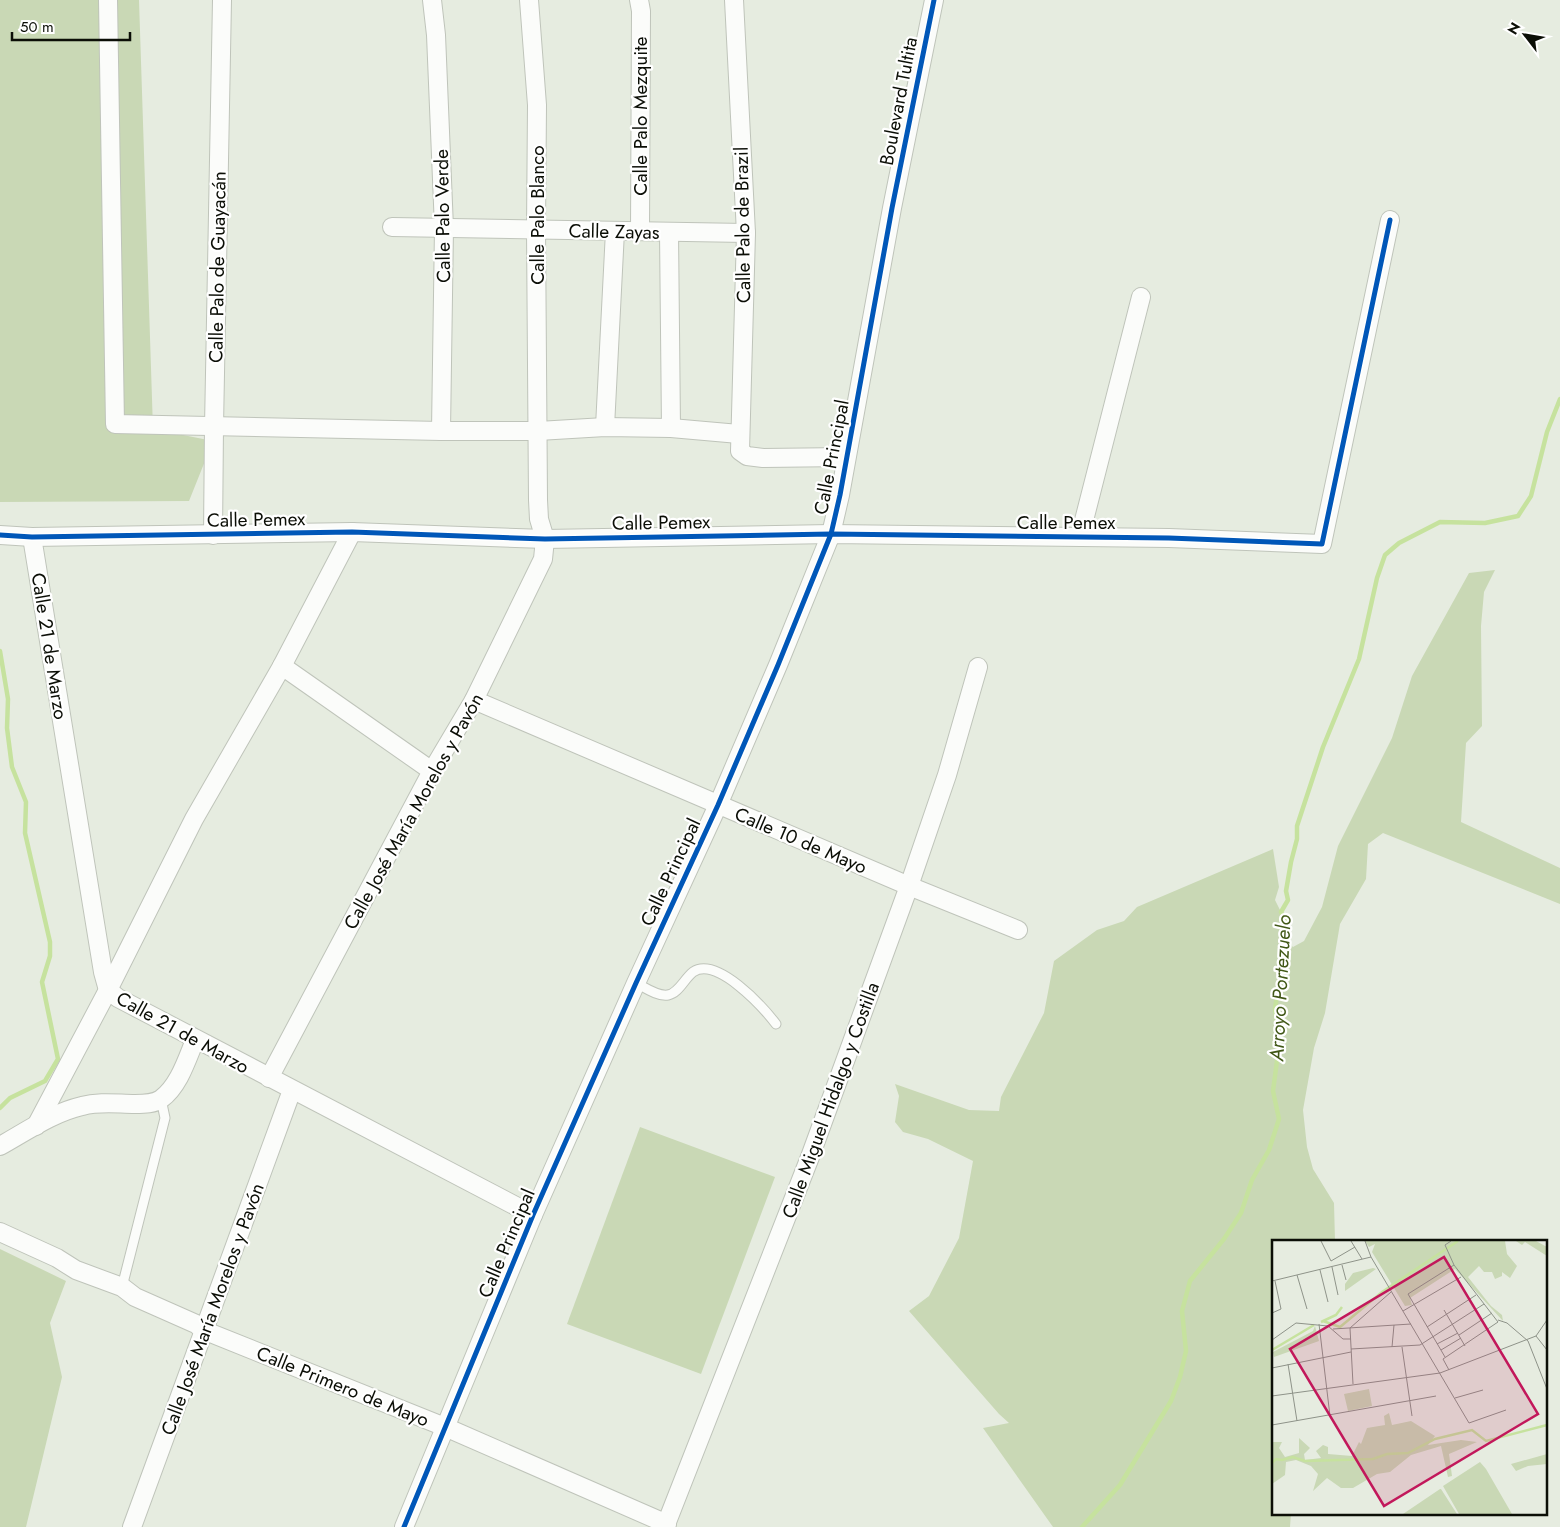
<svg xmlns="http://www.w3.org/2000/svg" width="1560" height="1527" font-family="Jost,sans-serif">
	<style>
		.green { fill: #c9d8b5 }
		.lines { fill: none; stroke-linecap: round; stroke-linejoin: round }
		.stream { stroke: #c6e29e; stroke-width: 4.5 }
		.lane-casing { stroke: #bfc4ba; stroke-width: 11 }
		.street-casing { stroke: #bfc4ba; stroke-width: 20 }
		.lane { stroke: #fbfcfa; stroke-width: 9 }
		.street { stroke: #fbfcfa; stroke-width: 18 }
		.cycleway-casing { stroke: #fff; stroke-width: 8 }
		.cycleway { stroke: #0057b8; stroke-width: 5 }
		.labels { text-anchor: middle; stroke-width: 4.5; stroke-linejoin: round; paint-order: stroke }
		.street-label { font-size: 19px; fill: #0b0e06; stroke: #fff }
		.water-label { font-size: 20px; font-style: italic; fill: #415817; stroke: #fff }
		.inset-river { fill: none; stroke: #c6e29e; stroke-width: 2.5 }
		.inset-road { fill: none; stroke: #8e9389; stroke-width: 1 }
		.view { fill: #c2185b; fill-opacity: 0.15; stroke: #c2185b; stroke-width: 2.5 }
		.inset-edge { fill: none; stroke: #0b0e06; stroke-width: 2.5 }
	</style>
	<rect width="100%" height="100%" fill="#e6ece0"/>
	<g class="green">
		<polygon points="0,0 139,0 153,429 213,441 189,501 0,502"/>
		<polygon points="1495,570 1484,592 1481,626 1482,726 1466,743 1461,822 1560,868 1560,904 1383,833 1368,844 1366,879 1340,924 1325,1013 1314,1048 1303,1110 1307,1147 1313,1169 1334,1203 1335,1241 1274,1241 1274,1513 1291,1513 1290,1527 1053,1527 983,1428 1009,1423 999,1414 909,1311 929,1296 959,1238 973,1161 928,1139 903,1132 895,1122 899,1096 895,1084 969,1110 999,1111 1001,1097 1044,1013 1054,961 1097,930 1124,921 1137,907 1273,849 1279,887 1275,900 1281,912 1284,938 1293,947 1304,941 1322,907 1338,846 1392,738 1412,676 1469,573"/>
		<polygon points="640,1127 775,1177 701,1374 567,1324"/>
		<polygon points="0,1249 66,1281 50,1323 62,1377 26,1527 0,1527"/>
	</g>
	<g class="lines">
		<g class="stream">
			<polyline points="0,651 8,699 7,728 12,767 26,802 25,833 50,942 50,956 42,982 58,1059 45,1081 10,1098 0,1108"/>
			<polyline points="1082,1527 1120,1485 1171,1401 1180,1377 1186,1351 1182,1311 1190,1281 1224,1239 1241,1213 1252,1180 1269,1150 1279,1119 1273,1091 1277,1061 1278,1030 1275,1008 1281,973 1281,952 1285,929 1285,920 1281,912 1288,900 1286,891 1291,862 1297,839 1297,826 1323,747 1359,659 1377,578 1385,555 1399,543 1440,522 1485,523 1518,516 1531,496 1547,432 1560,399"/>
		</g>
		<g class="lane-casing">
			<g id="lane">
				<path d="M 636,983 C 644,987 658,997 668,995 C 679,993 684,979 693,972 C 717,956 763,1007 776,1024"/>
				<polyline points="122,1287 165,1118 161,1099"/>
			</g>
		</g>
		<g class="street-casing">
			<g id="street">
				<polyline points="108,0 115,424 441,431 538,431 605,427 671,428 739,434"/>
				<polyline points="432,0 436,35 444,228 441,431"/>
				<polyline points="639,0 641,11 640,231"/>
				<polyline points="734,0 746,233 740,451 747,456 763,458 846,457"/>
				<polyline points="392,227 746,233"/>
				<polyline points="669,232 671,428"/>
				<polyline points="605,427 615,231"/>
				<polyline points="0,535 32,537 352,532 545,539 831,534 1169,538 1322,544 1390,220"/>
				<polyline points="213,535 214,427 222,0"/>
				<polyline points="1080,536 1141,297"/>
				<polyline points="32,537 103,972 108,990 118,998 533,1215"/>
				<polyline points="282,666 432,771"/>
				<polyline points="474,700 909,886 1018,930"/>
				<polyline points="269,1078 432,771 474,700 543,559 545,539 539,519 538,500 536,229 537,105 529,0"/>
				<polyline points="36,1126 108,990 194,819 282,666 352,532"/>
				<path d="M 0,1146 C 27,1131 52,1113 82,1106 C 100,1101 118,1104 135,1104 C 144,1104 154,1104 161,1099 C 179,1086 187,1059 195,1040"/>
				<polyline points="0,1232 57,1258 76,1270 122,1287 135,1297 196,1324 203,1330 445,1427 667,1524"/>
				<polyline points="132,1527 292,1090"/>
				<polyline points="404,1527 533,1215 636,983 718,805 778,665 831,534 840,495 892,208 934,0"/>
				<polyline points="665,1527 810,1157 909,886 947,775 978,667"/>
			</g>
		</g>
		<use href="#lane" class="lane"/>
		<use href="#street" class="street"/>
		<g class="cycleway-casing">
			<g id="cycleway">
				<polyline points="0,535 32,537 352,532 545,539 831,534 1169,538 1322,544 1390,220"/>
				<polyline points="404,1527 533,1215 636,983 718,805 778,665 831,534 840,495 892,208 934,0"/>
			</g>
		</g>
		<use href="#cycleway" class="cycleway"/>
	</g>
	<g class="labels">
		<g class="street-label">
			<text transform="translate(898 101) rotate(-79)" y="7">Boulevard Tultita</text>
			<text transform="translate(640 116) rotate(-90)" y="7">Calle Palo Mezquite</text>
			<text transform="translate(537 215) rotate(-90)" y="7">Calle Palo Blanco</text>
			<text transform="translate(442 216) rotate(-91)" y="7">Calle Palo Verde</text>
			<text transform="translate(742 225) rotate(-91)" y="7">Calle Palo de Brazil</text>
			<text transform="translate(614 231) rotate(1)" y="7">Calle Zayas</text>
			<text transform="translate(217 267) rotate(-89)" y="7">Calle Palo de Guayacán</text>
			<text transform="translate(831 457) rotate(-79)" y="7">Calle Principal</text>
			<text transform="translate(256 519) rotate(-1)" y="7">Calle Pemex</text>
			<text transform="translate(661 522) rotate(-1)" y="7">Calle Pemex</text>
			<text x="1066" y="529">Calle Pemex</text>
			<text transform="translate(50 646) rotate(81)" y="7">Calle 21 de Marzo</text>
			<text transform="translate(413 811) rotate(-61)" y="7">Calle José María Morelos y Pavón</text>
			<text transform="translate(801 840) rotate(23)" y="7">Calle 10 de Mayo</text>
			<text transform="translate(670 872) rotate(-65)" y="7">Calle Principal</text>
			<text transform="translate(183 1032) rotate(29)" y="7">Calle 21 de Marzo</text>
			<text transform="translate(830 1100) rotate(-70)" y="7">Calle Miguel Hidalgo y Costilla</text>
			<text transform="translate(506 1243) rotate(-67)" y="7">Calle Principal</text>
			<text transform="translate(212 1309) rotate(-70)" y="7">Calle José María Morelos y Pavón</text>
			<text transform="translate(343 1386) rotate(22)" y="7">Calle Primero de Mayo</text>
		</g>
		<g class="water-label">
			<text transform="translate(1280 988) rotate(-87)" y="7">Arroyo Portezuelo</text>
		</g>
	</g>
	<g transform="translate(1272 1240)">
		<rect width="275" height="275" fill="#e6ece0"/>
		<path d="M 93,1 L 233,1 L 235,14 L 245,26 L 238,38 L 230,32 L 230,36 L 223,39 L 220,32 L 212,32 L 207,26 L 196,37 L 219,66 L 230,75 L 231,81 L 183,29 L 138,58 L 140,65 L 133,66 L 100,12 L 103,4 L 97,7 ZM 244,1 L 264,1 L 275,7 L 275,16 L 253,2 L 250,5 ZM 101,28 L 104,29 L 73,51 L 73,44 L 81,33 ZM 43,86 L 47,101 L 2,117 L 1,112 L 41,91 ZM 97,149 L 100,166 L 76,171 L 72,154 ZM 117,173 L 120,185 L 139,181 L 163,196 L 156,205 L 189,200 L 205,202 L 177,214 L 180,236 L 176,237 L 169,206 L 139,215 L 118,232 L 105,234 L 81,248 L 69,248 L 55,238 L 41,251 L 46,234 L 39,226 L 24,220 L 14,222 L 13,235 L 0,244 L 0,202 L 10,202 L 7,208 L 13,217 L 27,213 L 27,198 L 38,208 L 32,214 L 33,220 L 49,218 L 44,211 L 51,205 L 56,207 L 56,214 L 80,216 L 87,202 L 89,204 L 95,188 L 113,185 L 112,176 ZM 275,214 L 275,224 L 256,226 L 244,231 L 239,224 ZM 208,222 L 214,229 L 240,274 L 187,274 L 171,246 ZM 169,249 L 185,274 L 131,274 L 168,249 Z" fill="#c9d8b5"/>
		<path class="inset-river" d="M 51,81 L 68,87 L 110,52 L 186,1M 49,82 L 64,75 L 70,67M 0,110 L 42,85M 0,223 L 4,219 L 10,220 L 21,217 L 33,221 L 101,219 L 115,214 L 136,213 L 163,199 L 200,190 L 214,201 L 275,185"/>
		<path class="inset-road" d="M 49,1 L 59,21 L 83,7M 79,1 L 90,19M 93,1 L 99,17 L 197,183 L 234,170M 70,25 L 74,40M 60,27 L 66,55M 48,30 L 56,62M 25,35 L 35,69M 0,41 L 99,17M 172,70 L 193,106M 131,71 L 189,37M 0,73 L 9,69 L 3,41M 226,80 L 235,83 L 256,101 L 275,149M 47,84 L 58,176M 155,87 L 204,55M 61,89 L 139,84M 187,95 L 220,73M 264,96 L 275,80M 0,100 L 24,83 L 56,86 L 71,99 L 79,99M 165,104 L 186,93M 120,107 L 122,85M 130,107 L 140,176M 79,109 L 148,105 L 212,64M 169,110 L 189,98M 173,117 L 136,54 L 182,25M 16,124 L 25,181M 0,128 L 79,112M 177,130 L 171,119 L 226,82 L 182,25 L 173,5 L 179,1M 81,144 L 78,88 L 119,52M 0,156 L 168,133 L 264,96 L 275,110M 183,158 L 211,150M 0,185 L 164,156"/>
		<path class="view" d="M 172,17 L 266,174 L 112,266 L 18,109 Z"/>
		<rect width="275" height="275" class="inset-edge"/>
	</g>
	<g transform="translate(1525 35) rotate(301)" stroke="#ffffff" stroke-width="4" paint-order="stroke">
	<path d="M0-4L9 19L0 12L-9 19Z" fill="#0b0e06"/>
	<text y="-8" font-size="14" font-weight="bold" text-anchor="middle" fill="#0b0e06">N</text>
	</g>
	<path d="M12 32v8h118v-8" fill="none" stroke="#0b0e06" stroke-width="2.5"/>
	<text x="20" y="32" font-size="15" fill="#0b0e06" stroke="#ffffff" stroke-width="4" paint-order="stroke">50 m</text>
</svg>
